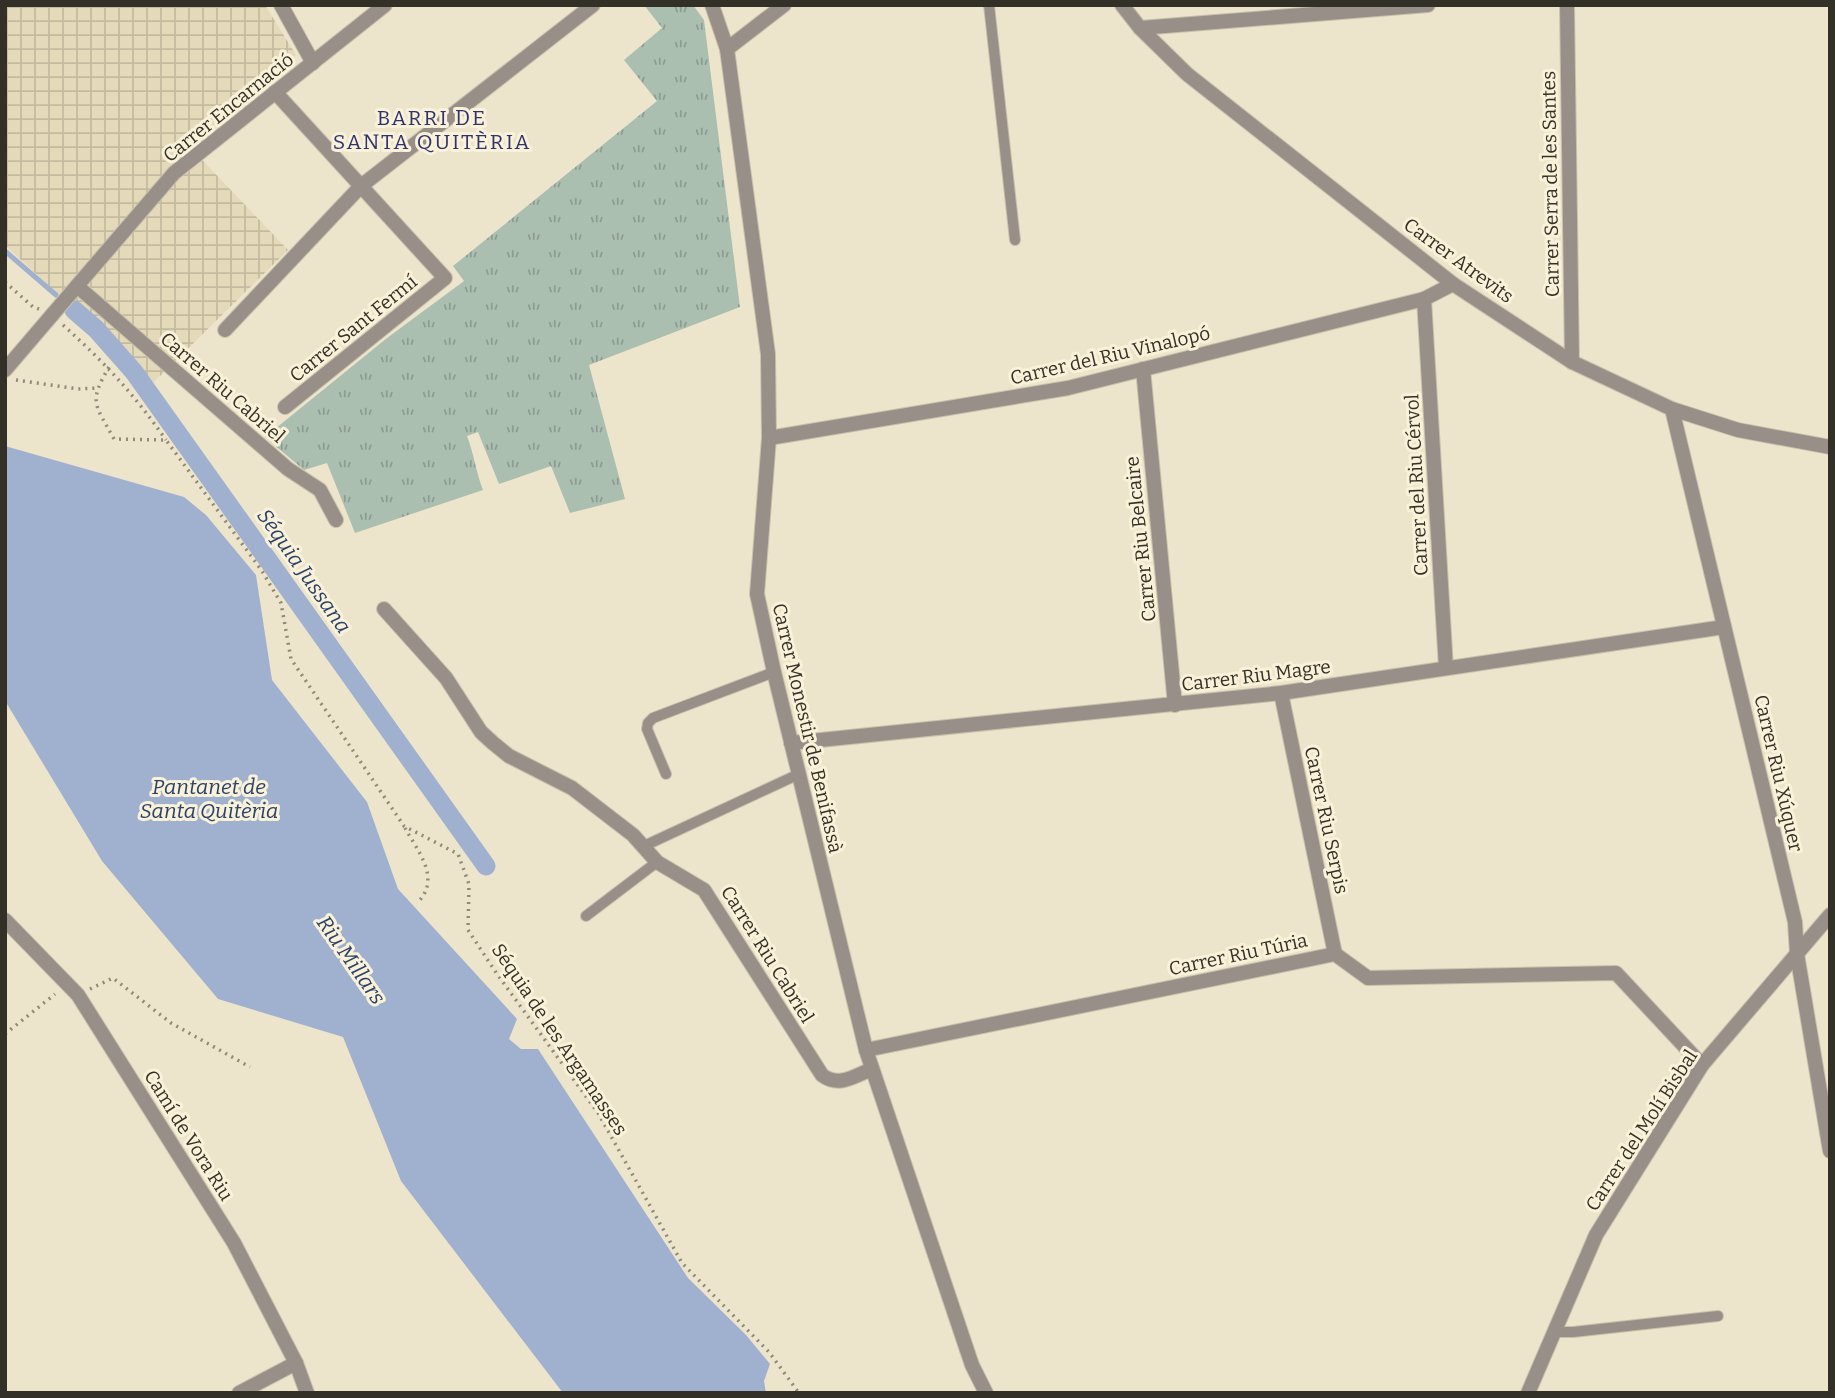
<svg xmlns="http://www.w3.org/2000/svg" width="1835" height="1398" font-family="Bitter,serif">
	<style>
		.industrial { fill: url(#industrial-grid) }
		.grass { fill: url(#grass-tufts) }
		.water { fill: #a0b1cf }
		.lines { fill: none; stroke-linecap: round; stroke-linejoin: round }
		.stream { stroke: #a0b1cf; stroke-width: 5 }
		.canal { stroke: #a0b1cf; stroke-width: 19 }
		.service-casing { stroke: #c8c0ab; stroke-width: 12 }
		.minor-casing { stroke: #c8c0ab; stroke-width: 16 }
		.tertiary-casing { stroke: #c8c0ab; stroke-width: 16 }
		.path { stroke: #908a79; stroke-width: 3.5; stroke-dasharray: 2 5; stroke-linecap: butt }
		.service { stroke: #998f89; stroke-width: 10 }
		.minor { stroke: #998f89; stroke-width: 14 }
		.tertiary { stroke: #998f89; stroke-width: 14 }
		.labels { text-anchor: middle; stroke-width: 6; stroke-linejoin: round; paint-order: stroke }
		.street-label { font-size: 19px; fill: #333027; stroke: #faf1d9 }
		.neighbourhood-label { font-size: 21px; letter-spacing: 2px; fill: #2e336e; stroke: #faf1d9 }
		.water-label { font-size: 21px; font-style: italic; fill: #2a426b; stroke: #faf1d9 }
	</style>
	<defs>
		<pattern id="industrial-grid" width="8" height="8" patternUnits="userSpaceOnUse" patternTransform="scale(1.75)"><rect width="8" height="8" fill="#e4d9b9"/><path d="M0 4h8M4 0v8" fill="none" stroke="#c4bb9f"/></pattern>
		<pattern id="grass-tufts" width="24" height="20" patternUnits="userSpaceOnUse" patternTransform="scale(1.75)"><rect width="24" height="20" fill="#abbfb1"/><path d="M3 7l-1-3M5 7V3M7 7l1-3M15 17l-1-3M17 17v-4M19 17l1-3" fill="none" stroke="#8c9c90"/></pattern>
	</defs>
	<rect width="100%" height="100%" fill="#ede4cc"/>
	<polygon class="industrial" points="5,5 265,5 296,55 189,146 288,250 153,383 5,245"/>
	<path class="grass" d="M 644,5 L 693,5 L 704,20 L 740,307 L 589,365 L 625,499 L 570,513 L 551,466 L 499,484 L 478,432 L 467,436 C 474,454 476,472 483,490 L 355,533 L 327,463 L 304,470 L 265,437 L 387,338 L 464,281 L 453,266 L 657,101 L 624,60 L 662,28 Z"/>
	<polygon class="water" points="5,446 184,497 206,515 256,575 272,680 367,802 398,889 517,1019 509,1039 521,1049 538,1049 688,1278 746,1335 770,1364 764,1381 766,1393 563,1393 401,1181 343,1037 218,999 102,861 7,704 5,700"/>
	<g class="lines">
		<polyline class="stream" points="5,251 56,295"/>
		<polyline class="canal" points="74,310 96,329 134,372 486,866"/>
		<g class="service-casing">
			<g id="service">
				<polyline points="989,5 1015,240"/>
				<polyline points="666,774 647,729 648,723 653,718 774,672"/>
				<polyline points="644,846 799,774"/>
				<polyline points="586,916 657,862"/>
				<polyline points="1555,1332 1573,1332 1718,1316"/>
			</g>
		</g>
		<g class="minor-casing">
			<g id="minor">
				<polyline points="281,5 313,63"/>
				<polyline points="1122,5 1140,28 1187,74 1453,284 1572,362 1672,409 1738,430 1830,447"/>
				<polyline points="1567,5 1572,362"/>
				<polyline points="1140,28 1428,5"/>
				<polyline points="727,49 784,5"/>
				<polyline points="275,92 445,278 285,407"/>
				<polyline points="77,286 288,469 320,490 336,520"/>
				<polyline points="1424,299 1446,668"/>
				<polyline points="225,330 361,186 593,5"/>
				<polyline points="1143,369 1175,705"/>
				<polyline points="5,370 52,315"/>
				<polyline points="1672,409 1795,922 1797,954 1830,1151"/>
				<polyline points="769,438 1068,388 1424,299 1453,284"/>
				<path d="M 384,609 L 446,678 L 481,732 L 493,743 L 509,756 L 572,788 L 633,835 L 657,862 L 704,890 L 822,1075 C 839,1088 854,1076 872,1069"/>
				<polyline points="1281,693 1335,954"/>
				<polyline points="791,743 1281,693 1724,627"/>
				<polyline points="5,920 78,995 234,1243 296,1363 307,1393"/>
				<polyline points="866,1050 1335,954 1368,978 1616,973 1702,1065"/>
				<polyline points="239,1393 296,1363"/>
				<polyline points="1528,1393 1596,1235 1702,1065 1830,915"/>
			</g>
		</g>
		<g class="tertiary-casing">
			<g id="tertiary">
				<polyline points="712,5 727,49 768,354 769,438 757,594 774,672 866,1050 972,1365 986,1393"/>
				<polyline points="52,315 174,173 385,5"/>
			</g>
		</g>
		<g class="path">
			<polyline points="5,282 33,307 39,309"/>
			<path d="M 63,325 C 104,362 134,394 166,440"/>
			<path d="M 109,367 C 88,403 95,404 114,439 L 166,440 L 262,571 L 281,603 L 291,659 L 404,826 L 458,854 L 469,884 L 468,930 L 497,974 L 598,1113 L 682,1263 L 769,1352 L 799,1393"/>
			<polyline points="16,380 78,389 97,388"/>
			<path d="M 405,828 C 417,850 440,876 420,900"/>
			<polyline points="90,989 113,978 171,1023 250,1067"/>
			<polyline points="5,1034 55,994"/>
		</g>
		<use href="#service" class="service"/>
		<use href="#minor" class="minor"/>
		<use href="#tertiary" class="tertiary"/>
	</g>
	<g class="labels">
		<g class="street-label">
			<text transform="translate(228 107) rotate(-39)" y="7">Carrer Encarnació</text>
			<text transform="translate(1550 184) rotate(-91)" y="7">Carrer Serra de les Santes</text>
			<text transform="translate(1459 260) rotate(36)" y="7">Carrer Atrevits</text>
			<text transform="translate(353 328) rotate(-39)" y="7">Carrer Sant Fermí</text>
			<text transform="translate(1110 355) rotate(-13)" y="7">Carrer del Riu Vinalopó</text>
			<text transform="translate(223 387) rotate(41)" y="7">Carrer Riu Cabriel</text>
			<text transform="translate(1416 485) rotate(-93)" y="7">Carrer del Riu Cérvol</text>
			<text transform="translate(1140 539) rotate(-96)" y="7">Carrer Riu Belcaire</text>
			<text transform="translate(1256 675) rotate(-7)" y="7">Carrer Riu Magre</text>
			<text transform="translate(808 728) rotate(77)" y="7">Carrer Monestir de Benifassà</text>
			<text transform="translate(1779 773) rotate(77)" y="7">Carrer Riu Xúquer</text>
			<text transform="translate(1327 820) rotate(78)" y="7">Carrer Riu Serpis</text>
			<text transform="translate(768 954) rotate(58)" y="7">Carrer Riu Cabriel</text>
			<text transform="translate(1238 954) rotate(-12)" y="7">Carrer Riu Túria</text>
			<text transform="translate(560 1039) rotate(56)" y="7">Séquia de les Argamasses</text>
			<text transform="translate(1641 1130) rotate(-57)" y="7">Carrer del Molí Bisbal</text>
			<text transform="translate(189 1135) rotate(58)" y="7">Camí de Vora Riu</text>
		</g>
		<g class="neighbourhood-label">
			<text x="432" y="125">BARRI DE<tspan x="432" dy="24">SANTA QUITÈRIA</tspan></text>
		</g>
		<g class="water-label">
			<text transform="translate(304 571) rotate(55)" y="7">Séquia Jussana</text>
			<text x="209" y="794">Pantanet de<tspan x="209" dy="24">Santa Quitèria</tspan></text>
			<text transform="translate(351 960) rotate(55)" y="7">Riu Millars</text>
		</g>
	</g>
	<rect width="1835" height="1398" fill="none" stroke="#333027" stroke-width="14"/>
</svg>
